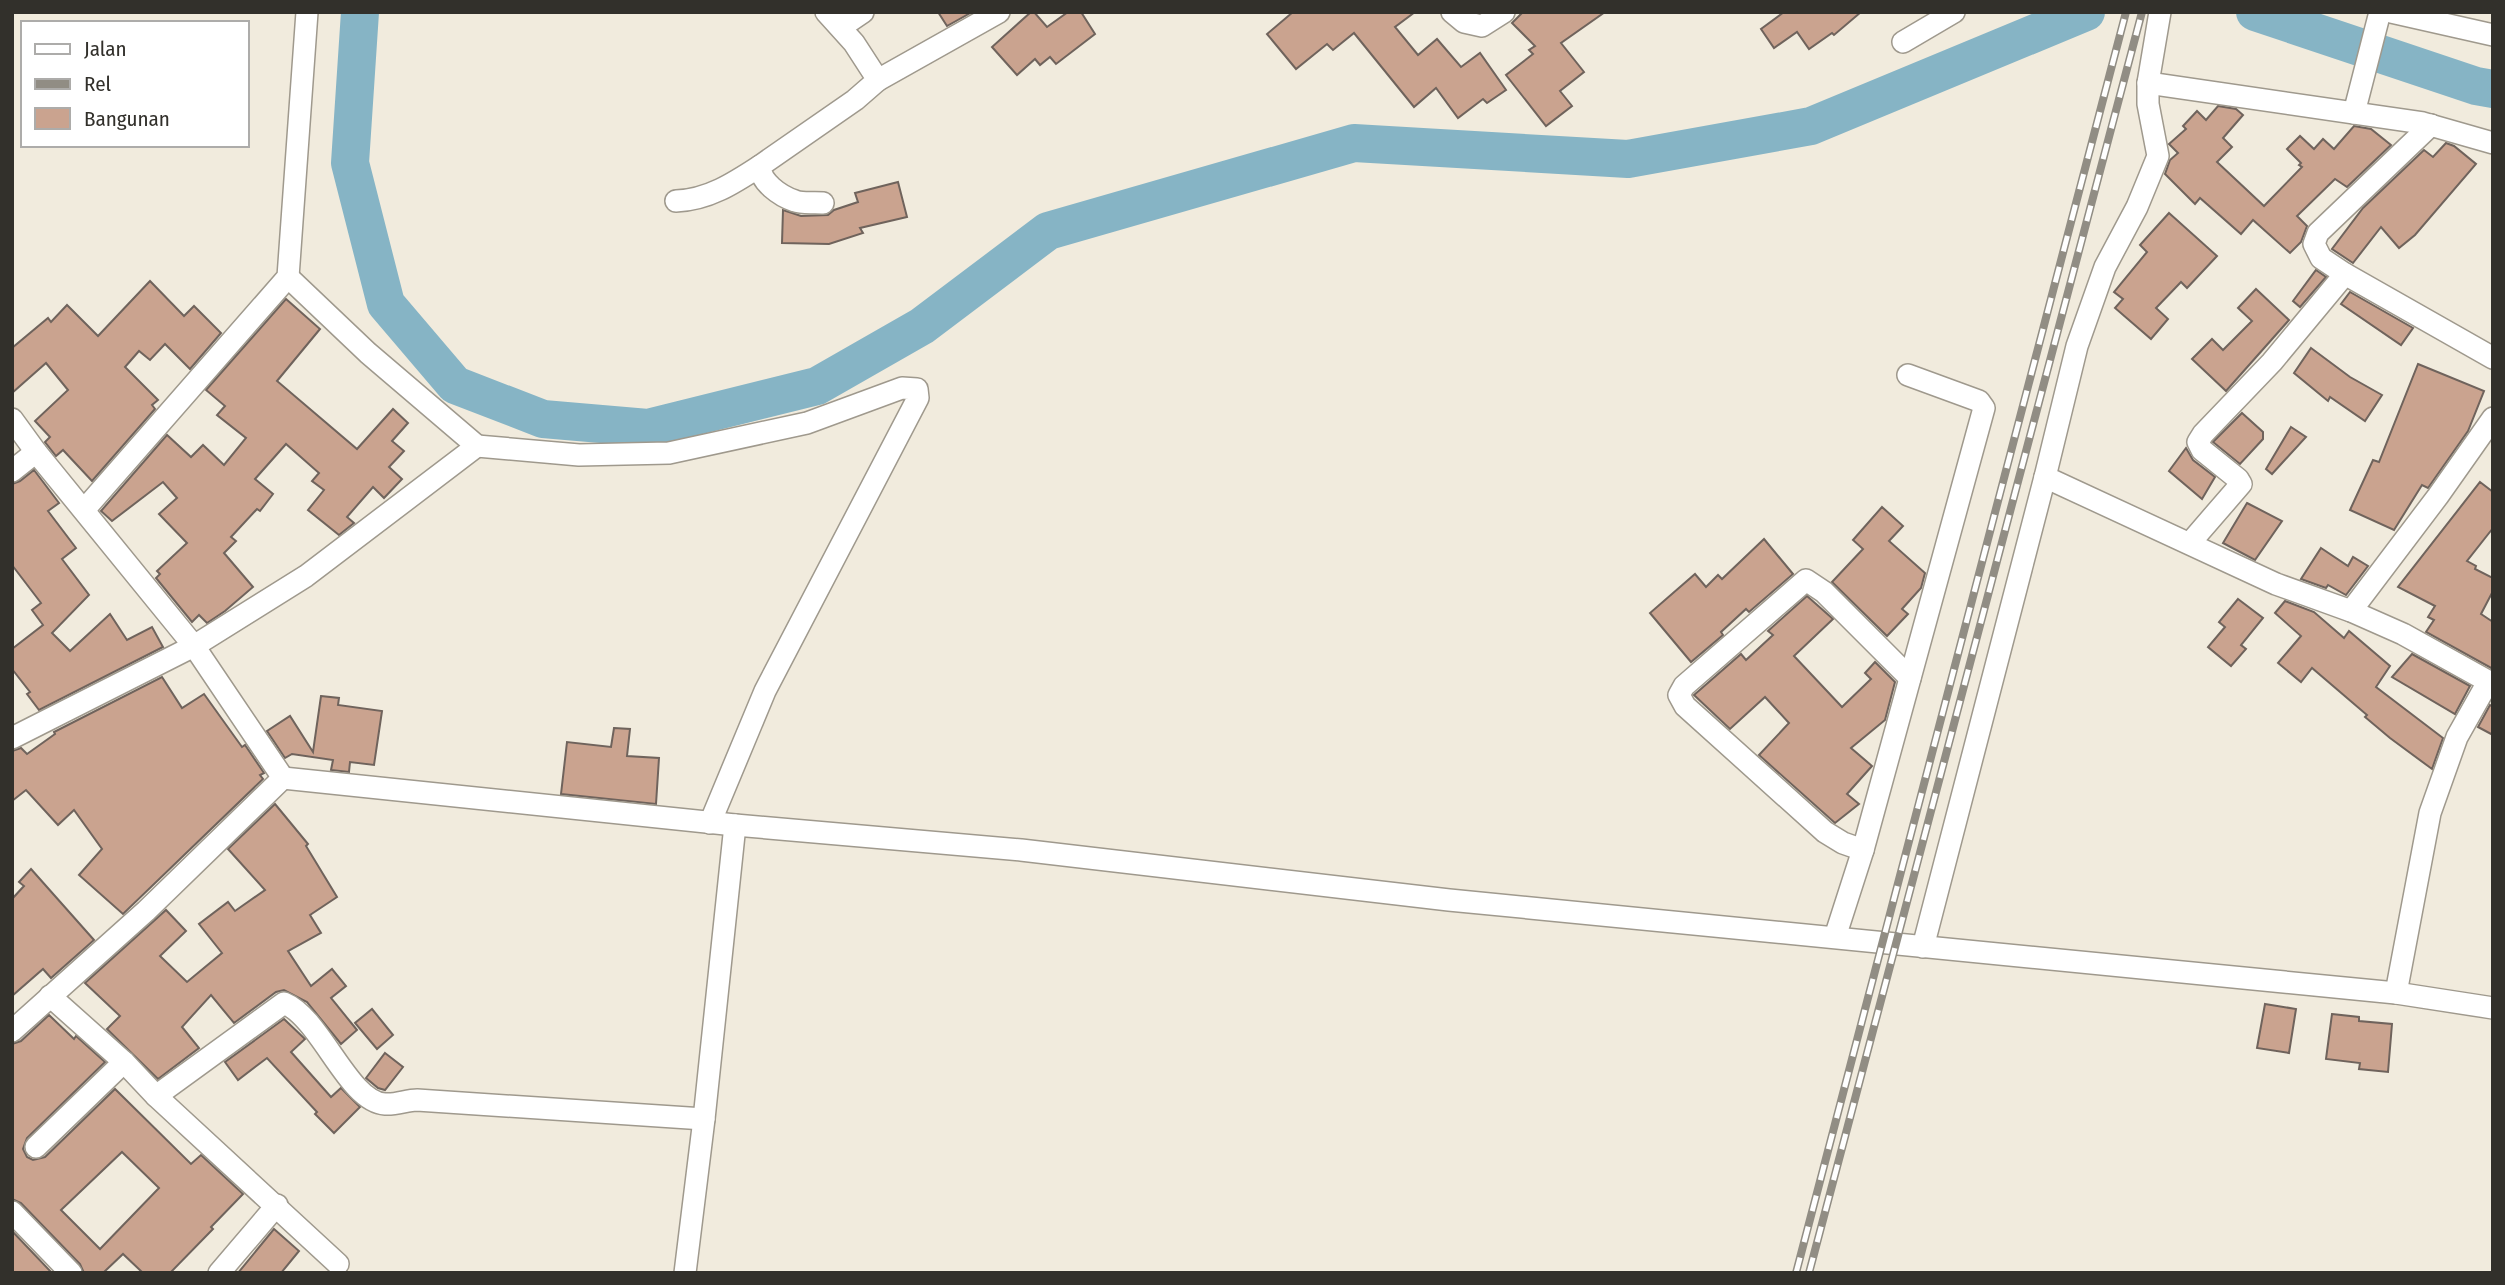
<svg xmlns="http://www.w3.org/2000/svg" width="2505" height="1285" font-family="'Fira Sans Condensed',sans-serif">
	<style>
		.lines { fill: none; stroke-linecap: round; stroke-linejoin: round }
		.river { stroke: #86b4c5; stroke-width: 38 }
		.building { fill: #caa38f; stroke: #6f635c; stroke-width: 2; fill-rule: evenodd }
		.street-casing { stroke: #9f998d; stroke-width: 24 }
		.street { stroke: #fff; stroke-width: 21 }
		.rail-casing { stroke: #918d84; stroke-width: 8 }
		.rail { stroke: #fff; stroke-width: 5; stroke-dasharray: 16; stroke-linecap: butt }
	</style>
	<rect width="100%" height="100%" fill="#f1ebdd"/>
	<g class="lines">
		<g class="river">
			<polyline points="360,12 350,163 386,304 455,385 543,419 648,428 817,386 922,326 1048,231 1354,143 1628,159 1811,126 2086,12"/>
			<polyline points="2255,12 2476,86 2493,89"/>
		</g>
	</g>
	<g class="building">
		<polygon points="938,12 972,12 947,26"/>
		<polygon points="1031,12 1034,12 1047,27 1068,12 1081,12 1095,34 1056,64 1050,57 1040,65 1035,59 1017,75 992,47"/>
		<polygon points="1293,12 1415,12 1395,27 1418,55 1437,39 1461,67 1480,53 1506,90 1487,103 1483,99 1458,118 1436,88 1414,107 1354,33 1333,50 1327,44 1296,69 1267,34"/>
		<polygon points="1523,12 1605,12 1561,43 1584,72 1560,91 1572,106 1546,126 1506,75 1533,54 1529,50 1535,46 1512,23"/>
		<polygon points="1784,12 1861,12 1834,35 1832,33 1809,49 1797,32 1774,48 1761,29"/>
		<polygon points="2218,106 2236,109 2243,115 2223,138 2232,147 2217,162 2264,206 2302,167 2299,165 2301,163 2287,149 2300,136 2314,149 2323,139 2334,149 2354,126 2371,129 2391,145 2347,187 2335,179 2297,216 2307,226 2301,242 2290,253 2253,220 2241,234 2200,198 2195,204 2165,174 2170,160 2178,153 2169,144 2186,129 2183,126 2197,111 2206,120"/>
		<polygon points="2446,143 2454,146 2476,164 2415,235 2399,248 2381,227 2353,263 2332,249 2363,208 2424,150 2433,157"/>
		<polygon points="898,182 907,217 860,228 863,233 829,244 782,243 783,210 801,216 828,215 834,210 858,202 855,193"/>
		<polygon points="2169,213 2217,256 2187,288 2181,282 2156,308 2168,319 2151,339 2115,308 2123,299 2114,292 2147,252 2140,245"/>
		<polygon points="2316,270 2326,277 2300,307 2293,301"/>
		<polygon points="150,281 184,316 194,306 221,333 190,369 165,344 150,360 139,351 125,367 158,400 152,405 155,409 92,481 63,450 56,456 45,442 50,437 35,421 68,390 46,363 12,393 12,348 48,318 51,322 67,305 98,336"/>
		<polygon points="2256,289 2289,320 2226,391 2192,359 2212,339 2223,350 2252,321 2238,308"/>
		<polygon points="2350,292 2413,328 2401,345 2341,304"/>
		<polygon points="286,299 320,329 277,381 357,449 393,409 408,423 392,441 404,451 389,467 402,479 384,498 373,487 347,517 354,523 339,535 308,510 324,490 312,481 319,473 286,444 255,479 273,494 260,511 257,509 231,537 236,541 224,553 253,587 225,611 207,623 199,615 192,622 156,578 160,574 157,571 187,543 159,514 177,498 163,482 112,521 101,511 167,435 191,457 203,445 224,465 246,438 217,415 225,406 206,390"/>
		<polygon points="2311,348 2350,377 2382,395 2365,421 2330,397 2328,401 2294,373"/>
		<polygon points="2418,364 2484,391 2468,431 2428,488 2422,485 2394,530 2350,510 2373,460 2379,462"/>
		<polygon points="2242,413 2263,432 2263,439 2240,464 2213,442"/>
		<polygon points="2291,427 2306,437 2272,474 2266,469"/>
		<polygon points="2186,448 2193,460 2215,477 2202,499 2169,471"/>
		<polygon points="34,470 59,503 48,511 76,548 62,559 89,595 52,633 70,651 110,614 127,640 152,627 163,647 39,710 27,694 30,692 12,669 12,649 43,625 32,610 41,603 12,565 12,484 20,481"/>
		<polygon points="2480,482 2493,492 2493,528 2467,561 2476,566 2475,569 2493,578 2493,591 2481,614 2493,622 2493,669 2426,632 2434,620 2428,617 2435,606 2398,587"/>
		<polygon points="2247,503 2282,521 2255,560 2223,543"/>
		<polygon points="1882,507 1903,526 1889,541 1925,573 1921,588 1902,609 1908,614 1887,636 1832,582 1863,549 1853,540"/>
		<polygon points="1764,539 1793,574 1749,612 1746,609 1721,632 1723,635 1691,662 1650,613 1695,574 1706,587 1718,575 1722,579"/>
		<polygon points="2321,548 2348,566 2353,557 2368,566 2346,595 2328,585 2326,588 2301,579"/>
		<polygon points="1807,596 1833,619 1794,656 1842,707 1871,679 1865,673 1875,662 1895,682 1885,720 1851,748 1872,766 1847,794 1859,804 1835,823 1759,755 1789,723 1765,697 1730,729 1694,695 1741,654 1746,660 1773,635 1768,631"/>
		<polygon points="2238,599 2263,618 2241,645 2246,649 2231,666 2208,647 2225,627 2219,622"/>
		<polygon points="2285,601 2314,612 2344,638 2349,631 2390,666 2376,687 2443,738 2432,769 2390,738 2365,717 2367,715 2312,668 2301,682 2278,663 2301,636 2275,613"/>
		<polygon points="2412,654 2470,686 2455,714 2392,677"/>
		<polygon points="162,677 182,708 204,694 242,747 245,745 264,773 260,775 263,779 123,914 79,875 102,849 74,810 58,825 26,790 12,801 12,751 21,748 27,754 55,734 54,732"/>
		<polygon points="321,696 339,698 338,705 382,711 374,765 350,762 349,772 331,770 333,760 292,754 285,758 267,731 290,716 313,752"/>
		<polygon points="2490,705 2493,707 2493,735 2478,727"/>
		<polygon points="614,728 630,729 627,756 659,758 656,804 561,794 567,742 611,747"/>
		<polygon points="275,804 308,844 306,846 337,897 310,915 321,933 288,951 311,986 332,969 346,986 331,998 357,1030 341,1044 307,1002 284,990 276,992 234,1023 211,995 182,1027 199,1048 158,1079 107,1029 120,1016 85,983 166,910 186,931 160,956 187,982 222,953 199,924 228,902 235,911 265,890 228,849"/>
		<polygon points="31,869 94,940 51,978 43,969 12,996 12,899 24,886 19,882"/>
		<polygon points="2265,1004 2296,1009 2289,1053 2257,1048"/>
		<polygon points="372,1009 393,1035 377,1049 355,1023"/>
		<polygon points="2332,1014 2359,1017 2359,1021 2392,1024 2388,1072 2359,1069 2360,1063 2326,1059"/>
		<path d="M 49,1015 L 74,1039 L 76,1036 L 105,1062 L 27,1138 L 23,1149 L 27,1157 L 33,1160 L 45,1157 L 115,1089 L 191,1164 L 201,1155 L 243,1194 L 211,1227 L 213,1229 L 170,1273 L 143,1273 L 123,1254 L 103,1273 L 84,1273 L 80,1264 L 21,1203 L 12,1199 L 12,1044 L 21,1041 ZM 122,1152 L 159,1188 L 100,1249 L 61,1210 Z"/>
		<polygon points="284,1019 305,1039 291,1052 331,1097 341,1088 360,1107 334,1133 315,1114 317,1112 267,1058 238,1080 225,1062"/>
		<polygon points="385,1053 403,1067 385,1090 378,1088 366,1078"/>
		<polygon points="274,1229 299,1251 281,1273 238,1273"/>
		<polygon points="12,1231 52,1273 12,1273"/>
	</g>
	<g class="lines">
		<g class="street-casing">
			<g id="street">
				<polyline points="1452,12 1464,22 1482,26 1504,12"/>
				<polyline points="2160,12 2148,83 2148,104 2158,156 2137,207 2105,267 2077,346 2045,477 2276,584 2351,611 2403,634 2493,684"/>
				<polyline points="2391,12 2493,35"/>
				<polyline points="841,27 863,12"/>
				<polyline points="1903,42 1954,12"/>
				<polyline points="878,80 999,12"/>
				<polyline points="2148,83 2423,123 2493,143"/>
				<polyline points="2354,113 2380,12"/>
				<polyline points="2431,125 2318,233 2314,244 2321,258 2345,274 2493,358"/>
				<path d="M 676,201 C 708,200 734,183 760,166"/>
				<path d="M 823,203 C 814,202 803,204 795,201 C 780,196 760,182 760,166 L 855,100 L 878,80 L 854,43 L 826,12"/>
				<polyline points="12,419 36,452 194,646 306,576 477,446 368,353 288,277"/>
				<polyline points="477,446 579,455 669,453 807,423 902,388 917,389 918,398 765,691 710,823"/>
				<polyline points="12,471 36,452"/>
				<polyline points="84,510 288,277 307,12"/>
				<polyline points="2190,543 2241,484 2238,479 2202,450 2198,442 2203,434 2272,362 2345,274"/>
				<polyline points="2351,611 2438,496 2493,418"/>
				<polyline points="12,738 194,646 283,778"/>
				<polyline points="283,778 735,825 1021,850 1449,900 2396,993 2493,1008"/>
				<polyline points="1863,850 1843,843 1825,832 1685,706 1679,695 1684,686 1806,580 1824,592 1910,678"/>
				<polyline points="1835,937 1863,850 1984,408 1979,401 1908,375"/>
				<polyline points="1923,947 2045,477"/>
				<polyline points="2396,993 2430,813 2457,737 2488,682"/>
				<polyline points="50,996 124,1062 156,1096 338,1264"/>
				<polyline points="12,1031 146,911 283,778"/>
				<path d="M 156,1096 L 284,1003 C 321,1018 348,1102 385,1104 C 396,1105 407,1100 417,1100 L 704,1119"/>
				<polyline points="36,1147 124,1062"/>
				<polyline points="12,1212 71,1273"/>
				<polyline points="219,1273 277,1205"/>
				<polyline points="685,1273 704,1119 735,825"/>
			</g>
		</g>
		<use href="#street" class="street"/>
		<g class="rail-casing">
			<g id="rail">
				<polyline points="1796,1273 2126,12"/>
				<polyline points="1809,1273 2142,12"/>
			</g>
		</g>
		<use href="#rail" class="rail"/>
	</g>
	<rect width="2505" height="1285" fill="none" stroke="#32302b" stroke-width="28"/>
	<rect x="21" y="21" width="228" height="126" fill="#ffffff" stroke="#adacaa" stroke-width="2"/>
	<rect x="35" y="44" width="35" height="10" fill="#ffffff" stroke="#adacaa" stroke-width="2"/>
	<text x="84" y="56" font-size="21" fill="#32302b">Jalan</text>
	<rect x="35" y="79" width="35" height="10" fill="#918d84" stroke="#adacaa" stroke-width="2"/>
	<text x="84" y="91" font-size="21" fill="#32302b">Rel</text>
	<rect x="35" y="108" width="35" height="21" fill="#caa38f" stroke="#adacaa" stroke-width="2"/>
	<text x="84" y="126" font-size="21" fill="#32302b">Bangunan</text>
</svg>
